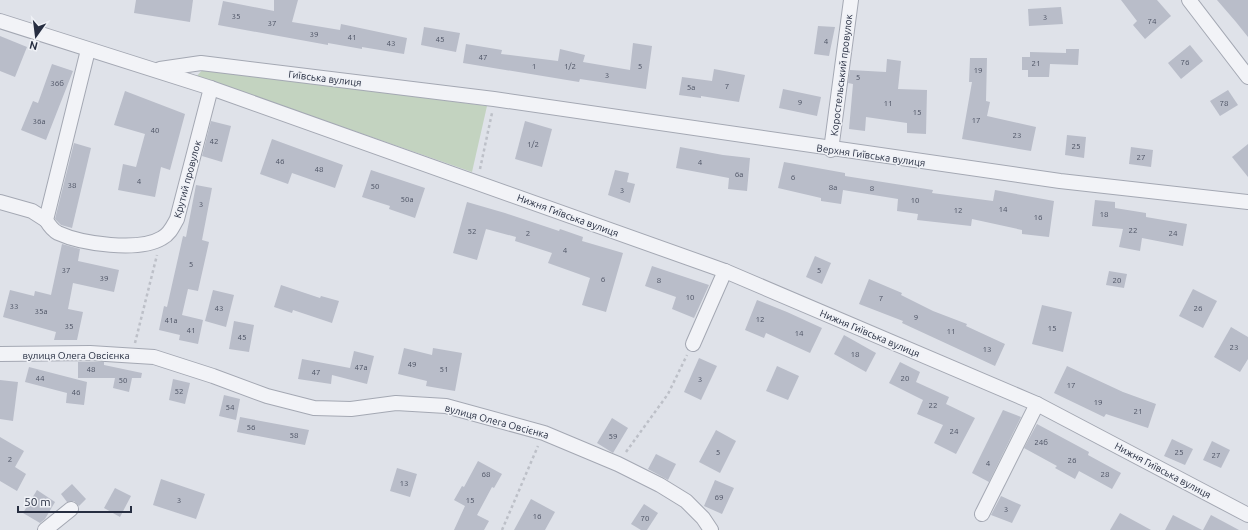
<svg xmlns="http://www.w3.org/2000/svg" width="1248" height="530" font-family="Ubuntu,sans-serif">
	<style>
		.green { fill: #c3d3c0 }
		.building { fill: #b9bdc9 }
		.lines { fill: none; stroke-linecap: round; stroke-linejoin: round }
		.minor-casing { stroke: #a4a8b3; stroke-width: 16 }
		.path { stroke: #bdc0c8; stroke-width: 2.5; stroke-dasharray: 3 3; stroke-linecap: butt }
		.minor { stroke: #f2f3f7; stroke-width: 14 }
		.labels { text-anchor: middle; stroke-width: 3; stroke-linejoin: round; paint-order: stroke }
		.number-label { font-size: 8px; fill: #4c5263 }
		.street-label { font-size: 10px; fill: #272e41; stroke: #eff1f6 }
	</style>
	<rect width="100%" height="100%" fill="#dfe2e9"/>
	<polygon class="green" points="203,69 487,106 472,172 197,76"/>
	<g class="building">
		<polygon points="136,0 193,0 190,22 134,13"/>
		<polygon points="274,0 298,0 292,22 340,30 341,24 407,38 404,54 362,47 362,49 328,43 328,45 218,25 223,1 274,11"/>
		<polygon points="1121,0 1157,0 1171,16 1145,39 1133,25 1137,21"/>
		<polygon points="1217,0 1248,0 1248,37 1236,22"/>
		<polygon points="1061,7 1063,24 1029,26 1028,9"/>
		<polygon points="818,26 835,27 829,56 814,54"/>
		<polygon points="424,27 460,33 456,52 421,45"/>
		<polygon points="0,36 27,47 15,77 0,71"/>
		<polygon points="633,43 652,46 646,89 580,79 579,82 463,63 466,44 502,50 501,54 558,61 560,49 585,55 583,62 630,70"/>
		<polygon points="1190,45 1203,61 1181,79 1168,63"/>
		<polygon points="1066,49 1079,49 1078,65 1050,64 1049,77 1028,77 1028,70 1022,70 1022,57 1030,57 1030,52 1066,53"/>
		<polygon points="970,58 987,58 986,101 990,102 987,116 1036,127 1031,151 962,139 972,82 969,82"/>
		<polygon points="887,59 901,61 898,89 927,90 926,134 907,133 907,123 866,117 865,131 849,129 853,84 848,83 850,70 886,72"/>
		<polygon points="52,64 73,71 46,140 21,130 33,101 38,103"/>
		<polygon points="714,69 745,75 739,102 701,96 701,98 679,95 682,77 712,81"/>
		<polygon points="783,89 821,97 817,116 779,108"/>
		<polygon points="1228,90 1238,105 1220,116 1210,101"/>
		<polygon points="125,91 185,114 170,170 161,167 155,197 118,190 123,164 136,167 145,134 114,125"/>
		<polygon points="211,121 231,126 222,162 202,156"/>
		<polygon points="525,121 552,129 542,167 515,159"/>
		<polygon points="1067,135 1086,137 1084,158 1065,155"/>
		<polygon points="272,139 343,165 335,188 292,173 288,184 260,174"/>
		<polygon points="74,143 91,148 72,228 61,225 55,219"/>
		<polygon points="1248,144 1248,177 1232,157"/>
		<polygon points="680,147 723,155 750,158 747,191 728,189 729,178 676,168"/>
		<polygon points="1131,147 1153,150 1151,167 1129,164"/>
		<polygon points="784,162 845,173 845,176 933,190 932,193 993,201 995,190 1054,201 1049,237 1022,234 1022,230 972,219 971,226 917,220 918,214 897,211 898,199 843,190 841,204 821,201 821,198 778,188"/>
		<polygon points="371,170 425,188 415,218 389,209 390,206 362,197"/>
		<polygon points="615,170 629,173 627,182 635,184 630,203 608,195"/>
		<polygon points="196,185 212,188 202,240 209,242 198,291 188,289 182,315 203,320 198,344 179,340 180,335 159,330 164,306 167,307 183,236 186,237"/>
		<polygon points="1095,200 1115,202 1115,208 1146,213 1146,217 1187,224 1183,246 1142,238 1140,251 1119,247 1123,229 1092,226"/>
		<polygon points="467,202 505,213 559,231 560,229 583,237 582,241 623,253 606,312 582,305 590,278 548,263 552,253 515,241 516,237 486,229 477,260 453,253"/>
		<polygon points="62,244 80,249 78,261 119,270 114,292 73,283 68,309 83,312 77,340 54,340 56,332 3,317 10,290 34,296 35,291 51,295"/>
		<polygon points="815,256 831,263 822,284 806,277"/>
		<polygon points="652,266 709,285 694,318 672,309 676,297 645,286"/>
		<polygon points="1109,271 1127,274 1124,288 1106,285"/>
		<polygon points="869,279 902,293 901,295 933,311 967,324 966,326 1005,344 995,366 902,323 903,321 859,304"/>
		<polygon points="281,285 320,298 321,296 339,301 332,323 293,310 292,313 274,307"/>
		<polygon points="1193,289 1217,301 1203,328 1179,316"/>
		<polygon points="213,290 234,295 226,327 205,321"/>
		<polygon points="757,300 787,312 822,328 810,353 766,333 764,338 745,330"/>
		<polygon points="1042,305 1072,312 1063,352 1032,344"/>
		<polygon points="234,321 254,325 249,352 229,349"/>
		<polygon points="1231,327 1248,337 1248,359 1240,372 1214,357"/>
		<polygon points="844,335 876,353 866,372 834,354"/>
		<polygon points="404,348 432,355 433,348 462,353 455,391 426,386 427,381 398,374"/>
		<polygon points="354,351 374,356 367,384 332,375 331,384 298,379 302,359 350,368"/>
		<polygon points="699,358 717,366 701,400 684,392"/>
		<polygon points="78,362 104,362 104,365 142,373 141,378 132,378 129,392 113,388 115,378 78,378"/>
		<polygon points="900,362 920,372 916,382 949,397 946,404 975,418 956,454 934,443 943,425 917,414 923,400 889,383"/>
		<polygon points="777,366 799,376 788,400 766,391"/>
		<polygon points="1067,366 1123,392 1156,404 1148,428 1106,414 1104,417 1054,393"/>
		<polygon points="29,367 87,382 84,405 66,403 67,393 25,382"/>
		<polygon points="173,379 190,383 185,404 169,400"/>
		<polygon points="0,380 18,382 13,421 0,419"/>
		<polygon points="224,395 240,399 236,420 219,416"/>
		<polygon points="1003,410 1021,417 989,482 972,473"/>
		<polygon points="240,417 309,430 305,445 237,432"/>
		<polygon points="612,418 628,428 613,453 597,443"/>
		<polygon points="1037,424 1089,452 1088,455 1121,473 1112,489 1079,471 1075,479 1055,468 1057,466 1024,448"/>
		<polygon points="716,430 736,441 720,473 699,462"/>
		<polygon points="0,437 24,451 15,467 26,474 17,491 0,481"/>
		<polygon points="1172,439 1193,449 1185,465 1164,456"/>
		<polygon points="1212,441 1230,450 1221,468 1203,460"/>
		<polygon points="656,454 676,464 668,480 648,469"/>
		<polygon points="478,461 502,474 494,488 492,487 477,515 489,521 484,530 454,530 465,506 454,500 462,486 464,487"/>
		<polygon points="397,468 417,474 410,497 390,491"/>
		<polygon points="161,479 205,494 196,519 153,505"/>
		<polygon points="715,480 734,488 722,514 704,506"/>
		<polygon points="72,484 86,499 79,506 74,501 67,502 61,494"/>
		<polygon points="115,488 131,496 120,517 104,508"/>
		<polygon points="37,490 55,502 45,519 40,523 23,513"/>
		<polygon points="1001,496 1021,505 1012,523 991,515"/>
		<polygon points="531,499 555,512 545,530 514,530"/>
		<polygon points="644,504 658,513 647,530 641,530 631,524"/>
		<polygon points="1120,513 1151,530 1110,530"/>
		<polygon points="1173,515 1202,530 1165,530"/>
		<polygon points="1211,515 1239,530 1203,530"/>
	</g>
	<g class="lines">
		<g class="minor-casing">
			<g id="minor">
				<polyline points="1189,0 1248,77"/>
				<polyline points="0,21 211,88 725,271 1037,404 1248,515"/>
				<path d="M 88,50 L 46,220 C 49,225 52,230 58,233 C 82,244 139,252 162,238 C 170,234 173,226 177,219 L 211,88"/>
				<polyline points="160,69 201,63 494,99 1060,181 1248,202"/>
				<polyline points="831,150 851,0"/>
				<polyline points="0,202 32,211 46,220"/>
				<polyline points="693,344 725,271"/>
				<polyline points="0,354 90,353 154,357 213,376 267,396 314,408 351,409 396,403 446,406 544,433 618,464 660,485 686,501 703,518 711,530"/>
				<polyline points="982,514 1037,404"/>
				<polyline points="45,530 71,509"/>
			</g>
		</g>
		<g class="path">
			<polyline points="480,169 492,113"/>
			<polyline points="135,343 157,255"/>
			<polyline points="626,452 668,394 687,355"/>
			<polyline points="502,530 538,446"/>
		</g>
		<use href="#minor" class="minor"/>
	</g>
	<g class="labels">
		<g class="number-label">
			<text x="236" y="19">35</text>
			<text x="1045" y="20">3</text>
			<text x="1152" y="24">74</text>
			<text x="272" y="26">37</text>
			<text x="314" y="37">39</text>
			<text x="352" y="40">41</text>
			<text x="440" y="42">45</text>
			<text x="826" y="44">4</text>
			<text x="391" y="46">43</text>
			<text x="483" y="60">47</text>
			<text x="1185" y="65">76</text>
			<text x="1036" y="66">21</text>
			<text x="534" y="69">1</text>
			<text x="570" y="69">1/2</text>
			<text x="640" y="69">5</text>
			<text x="978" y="73">19</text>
			<text x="607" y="78">3</text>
			<text x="858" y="80">5</text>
			<text x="57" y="86">36б</text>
			<text x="727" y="89">7</text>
			<text x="691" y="90">5а</text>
			<text x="800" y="105">9</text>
			<text x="888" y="106">11</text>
			<text x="1224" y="106">78</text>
			<text x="917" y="115">15</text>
			<text x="976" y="123">17</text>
			<text x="39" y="124">36а</text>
			<text x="155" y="133">40</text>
			<text x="1017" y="138">23</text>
			<text x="214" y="144">42</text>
			<text x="533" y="147">1/2</text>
			<text x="1076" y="149">25</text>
			<text x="1141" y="160">27</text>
			<text x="280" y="164">46</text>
			<text x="700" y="165">4</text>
			<text x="319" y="172">48</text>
			<text x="739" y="177">6а</text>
			<text x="793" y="180">6</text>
			<text x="139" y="184">4</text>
			<text x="72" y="188">38</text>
			<text x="375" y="189">50</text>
			<text x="833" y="190">8а</text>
			<text x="872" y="191">8</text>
			<text x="622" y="193">3</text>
			<text x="407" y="202">50а</text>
			<text x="915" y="203">10</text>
			<text x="201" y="207">3</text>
			<text x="1003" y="212">14</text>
			<text x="958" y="213">12</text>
			<text x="1104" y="217">18</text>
			<text x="1038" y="220">16</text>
			<text x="1133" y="233">22</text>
			<text x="472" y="234">52</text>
			<text x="528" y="236">2</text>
			<text x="1173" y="236">24</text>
			<text x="565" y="253">4</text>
			<text x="191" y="267">5</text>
			<text x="66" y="273">37</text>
			<text x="819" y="273">5</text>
			<text x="104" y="281">39</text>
			<text x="603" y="282">6</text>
			<text x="659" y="283">8</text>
			<text x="1117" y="283">20</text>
			<text x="690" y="300">10</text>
			<text x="881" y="301">7</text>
			<text x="14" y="309">33</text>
			<text x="219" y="311">43</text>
			<text x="1198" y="311">26</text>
			<text x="41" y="314">35а</text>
			<text x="916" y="320">9</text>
			<text x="760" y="322">12</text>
			<text x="171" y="323">41а</text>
			<text x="69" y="329">35</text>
			<text x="1052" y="331">15</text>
			<text x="191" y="333">41</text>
			<text x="951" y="334">11</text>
			<text x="799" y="336">14</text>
			<text x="242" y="340">45</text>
			<text x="1234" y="350">23</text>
			<text x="987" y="352">13</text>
			<text x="855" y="357">18</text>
			<text x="412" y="367">49</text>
			<text x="361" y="370">47а</text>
			<text x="91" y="372">48</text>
			<text x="444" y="372">51</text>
			<text x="316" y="375">47</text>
			<text x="40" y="381">44</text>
			<text x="905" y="381">20</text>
			<text x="700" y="382">3</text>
			<text x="123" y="383">50</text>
			<text x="1071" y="388">17</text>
			<text x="179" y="394">52</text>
			<text x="76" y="395">46</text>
			<text x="1098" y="405">19</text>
			<text x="933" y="408">22</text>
			<text x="230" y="410">54</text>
			<text x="1138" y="414">21</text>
			<text x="251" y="430">56</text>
			<text x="954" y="434">24</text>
			<text x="294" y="438">58</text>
			<text x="613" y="439">59</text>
			<text x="1041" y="445">24б</text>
			<text x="718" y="455">5</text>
			<text x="1179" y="455">25</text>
			<text x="1216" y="458">27</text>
			<text x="10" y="462">2</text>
			<text x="1072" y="463">26</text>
			<text x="988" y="466">4</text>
			<text x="486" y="477">68</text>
			<text x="1105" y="477">28</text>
			<text x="404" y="486">13</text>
			<text x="719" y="500">69</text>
			<text x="179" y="503">3</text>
			<text x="470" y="503">15</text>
			<text x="1006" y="512">3</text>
			<text x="537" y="519">16</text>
			<text x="645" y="521">70</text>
		</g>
		<g class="street-label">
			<text transform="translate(841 75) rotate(-83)" y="4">Коростельський провулок</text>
			<text transform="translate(325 78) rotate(7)" y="4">Гиївська вулиця</text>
			<text transform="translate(871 155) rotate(8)" y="4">Верхня Гиївська вулиця</text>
			<text transform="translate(187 179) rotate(-75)" y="4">Крутий провулок</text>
			<text transform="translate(568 215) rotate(20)" y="4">Нижня Гиївська вулиця</text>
			<text transform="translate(870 333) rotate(23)" y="4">Нижня Гиївська вулиця</text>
			<text x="76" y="359">вулиця Олега Овсієнка</text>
			<text transform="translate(497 421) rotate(15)" y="4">вулиця Олега Овсієнка</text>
			<text transform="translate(1163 470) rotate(28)" y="4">Нижня Гиївська вулиця</text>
		</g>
	</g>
	<g transform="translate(36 36) rotate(194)" stroke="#eff1f6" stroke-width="3" paint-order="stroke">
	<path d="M0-3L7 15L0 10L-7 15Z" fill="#272e41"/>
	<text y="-6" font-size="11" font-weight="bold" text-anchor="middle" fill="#272e41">N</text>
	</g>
	<path d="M18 506v6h113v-6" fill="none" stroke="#272e41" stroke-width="2"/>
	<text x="24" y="506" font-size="12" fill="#272e41" stroke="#eff1f6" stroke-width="3" paint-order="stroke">50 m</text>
</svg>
